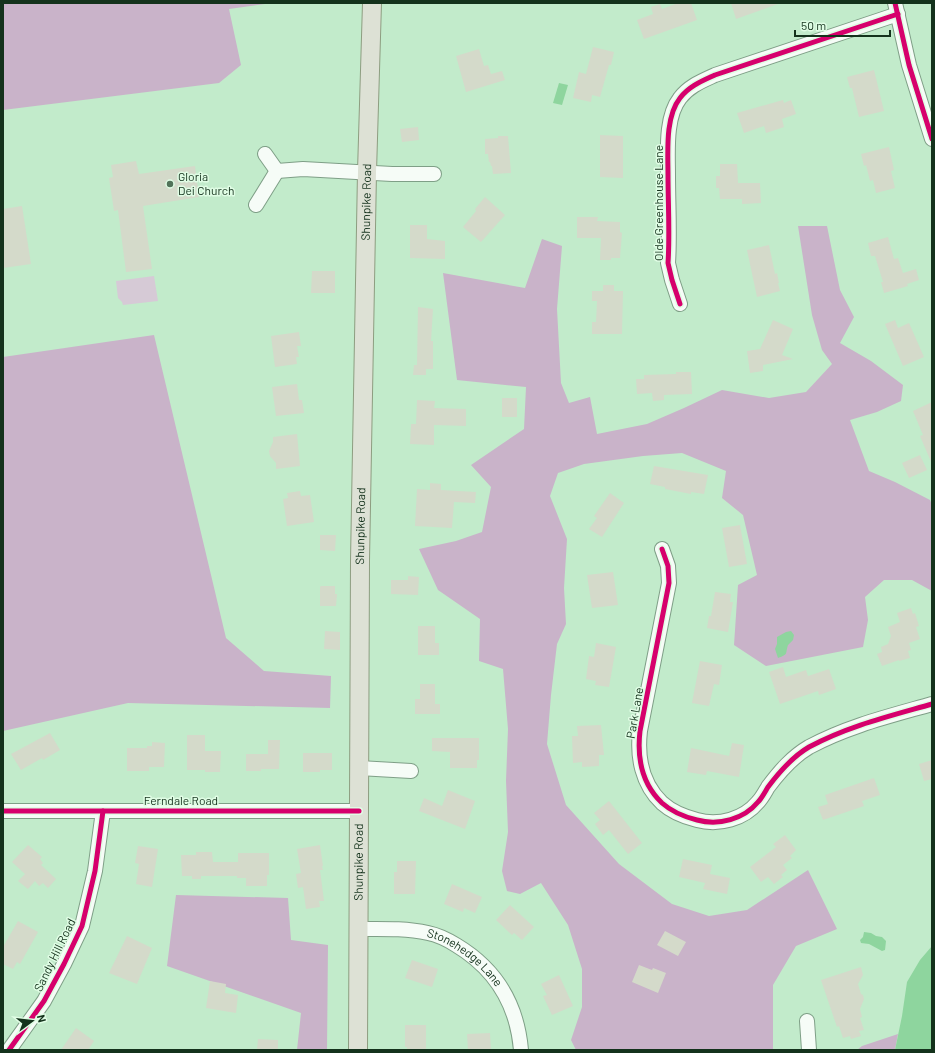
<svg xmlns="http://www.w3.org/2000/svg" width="935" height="1053" font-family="Barlow,sans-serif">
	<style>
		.green { fill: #d6cad6 }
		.forest { fill: #c9b3c9 }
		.water { fill: #8ed59e }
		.building { fill: #d4daca }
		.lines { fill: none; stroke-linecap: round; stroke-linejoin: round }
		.minor-casing { stroke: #7f9f87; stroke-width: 16 }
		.major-casing { stroke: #8d9d80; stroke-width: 20 }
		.minor { stroke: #f6fcf7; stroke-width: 14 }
		.major { stroke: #dde1d5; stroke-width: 18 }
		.cycleway-casing { stroke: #e0fde5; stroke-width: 8 }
		.cycleway { stroke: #d6006c; stroke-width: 5 }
		.poi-dot { fill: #517359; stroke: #e0fde5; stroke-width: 1.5 }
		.labels { text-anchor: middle; stroke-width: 3; stroke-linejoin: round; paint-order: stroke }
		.poi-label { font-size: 12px; fill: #14321c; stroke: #e0fde5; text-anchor: start }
		.street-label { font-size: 12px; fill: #14321c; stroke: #e0fde5 }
	</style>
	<rect width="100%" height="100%" fill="#c2ebcb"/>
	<polygon class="green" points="154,276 158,301 123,305 122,302 118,298 116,281"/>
	<g class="forest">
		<polygon points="3,3 272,3 229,9 241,65 219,83 3,110"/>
		<polygon points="798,226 827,226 840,290 854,317 840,343 871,361 903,385 901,401 877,412 850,420 869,471 895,482 930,500 932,505 932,591 912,580 884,580 865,597 868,620 863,647 766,666 734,645 738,585 757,575 743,515 722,498 726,471 682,453 643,456 584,464 558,473 550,496 567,539 564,588 566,624 557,644 551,695 547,744 566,805 619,864 672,904 709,916 747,910 808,870 837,929 796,946 773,985 773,1050 576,1050 571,1040 582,1007 582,969 568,925 541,883 520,894 507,891 502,871 508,832 506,781 508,729 503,669 479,661 480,619 438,590 419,549 456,541 482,532 491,487 471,465 524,429 526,387 457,380 443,273 525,288 542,239 562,246 557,309 561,383 569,403 590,397 597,434 647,424 684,408 722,390 769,398 806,392 832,364 822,350 812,315"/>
		<polygon points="154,335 226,638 264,671 331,676 330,708 128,703 3,731 3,357"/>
		<polygon points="176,895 288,898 291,940 328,945 327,1050 297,1050 301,1013 167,966"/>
		<polygon points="898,1034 895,1050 857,1050 862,1046"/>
	</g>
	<g class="water">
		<polygon points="559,83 568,85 562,105 553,103"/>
		<path d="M 791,631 L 794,635 L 793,640 L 788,645 C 785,654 789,654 778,658 L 775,649 L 777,644 L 777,637 L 786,632 Z"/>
		<polygon points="864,932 871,933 876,936 882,937 886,941 885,950 882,951 869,944 861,943 860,940 863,937"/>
		<polygon points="932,946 932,1050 895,1050 902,1016 907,982 920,960"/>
	</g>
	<g class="building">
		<polygon points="678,3 691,3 697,20 644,39 637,20 653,14 651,7 660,4 662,9"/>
		<polygon points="731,3 777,3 778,4 736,19"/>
		<polygon points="593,47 614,52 611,65 609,65 600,97 592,95 591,102 573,98 579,72 586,74"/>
		<polygon points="479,49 484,66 488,65 491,74 502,71 505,80 466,92 456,56"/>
		<polygon points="874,70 884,111 859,117 852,88 850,88 847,77"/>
		<polygon points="783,100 784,103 791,100 796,114 782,119 784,127 766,133 764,126 744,133 737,113"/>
		<polygon points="418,127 419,140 402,142 400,129"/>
		<polygon points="600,135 623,136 623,178 600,177"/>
		<polygon points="498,136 508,136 511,173 493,174 492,166 491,166 490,162 489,162 488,154 485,154 485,139 498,138"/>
		<polygon points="889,147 894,170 891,171 895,188 876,193 873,180 870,181 866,165 864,166 861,154"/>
		<polygon points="136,161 139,174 195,166 199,197 143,206 152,269 126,272 118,210 114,211 109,178 113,177 111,165"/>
		<polygon points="720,164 737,164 738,183 760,183 761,203 742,204 742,199 720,199 719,188 716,188 716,176 720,176"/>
		<polygon points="485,197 505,215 481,242 463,227 476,211 475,209"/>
		<polygon points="22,206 31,264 3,268 3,209"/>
		<polygon points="577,217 598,217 597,221 620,222 620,232 622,233 620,258 611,258 611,260 600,260 601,238 577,238"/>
		<polygon points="410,225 427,225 427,239 445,241 445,259 410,258"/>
		<polygon points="888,237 894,259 898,258 903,273 916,269 919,280 907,284 908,286 884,293 881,282 883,282 875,256 871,256 868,243"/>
		<polygon points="769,245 775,274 777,273 779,283 778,283 780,291 757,297 747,250"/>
		<polygon points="312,271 335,271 335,293 311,293"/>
		<polygon points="603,285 614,285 614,291 623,291 622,334 592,334 592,322 596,322 597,301 592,301 592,291 603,291"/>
		<polygon points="418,307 433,309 431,341 433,341 433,369 426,369 426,375 413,375 414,365 417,365"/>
		<polygon points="773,320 793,329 782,355 793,359 763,365 763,371 750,373 747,351 760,349"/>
		<polygon points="895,320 898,328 909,323 924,357 903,366 885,324"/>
		<polygon points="299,332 301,346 297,346 299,357 296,357 297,364 275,367 271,336"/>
		<polygon points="676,372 691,372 692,394 664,395 664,400 653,401 652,393 637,394 636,379 644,379 644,375 676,374"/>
		<polygon points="297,384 299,400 302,400 304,413 276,416 272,387"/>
		<rect x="502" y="398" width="15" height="19"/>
		<polygon points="417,400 435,401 434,408 466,409 466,426 434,425 434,445 410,444 411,424 416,424"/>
		<polygon points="932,402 932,464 920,436 923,435 913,411"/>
		<polygon points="297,434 300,466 276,469 276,463 270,456 269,451 273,442 273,437"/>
		<polygon points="920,455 927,470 909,478 902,463"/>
		<polygon points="654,466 708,475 704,494 691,492 691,494 665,489 665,487 650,484"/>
		<polygon points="430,483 441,484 441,490 476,492 475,503 454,502 452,528 415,526 417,489 430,490"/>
		<polygon points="300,491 301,496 310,495 314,522 287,526 283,499 288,498 287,493"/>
		<polygon points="610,493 624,503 602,537 589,529 597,518 594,516"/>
		<polygon points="740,525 747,564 729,567 722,528"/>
		<polygon points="320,535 336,535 335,551 320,550"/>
		<polygon points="613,572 618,605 592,608 587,575"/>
		<polygon points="408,576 419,577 418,595 391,594 391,580 408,580"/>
		<polygon points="321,586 335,586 335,594 337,594 336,606 320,606 320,587"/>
		<polygon points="715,592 731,594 730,602 733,602 728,632 707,628 709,616 711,616"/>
		<polygon points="911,608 913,614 915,613 919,626 916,627 920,639 909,643 911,650 908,651 910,658 899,661 899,660 882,666 877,654 882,652 881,647 888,644 891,636 888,627 900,622 897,613"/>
		<polygon points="418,626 435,626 435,643 439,643 439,655 418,655"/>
		<polygon points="325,631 340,632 340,650 324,649"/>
		<polygon points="596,643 616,647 609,687 595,685 596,681 586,679 589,656 594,657"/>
		<polygon points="700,661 722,665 719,685 714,684 709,706 692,703"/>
		<polygon points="783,667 786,677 806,670 808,676 829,669 836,689 819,695 818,691 780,704 769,672"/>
		<polygon points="420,684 435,684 435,704 440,704 440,714 415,714 415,699 420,699"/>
		<polygon points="601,725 604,755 599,755 599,766 582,767 582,762 573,763 572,736 578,736 577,726"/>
		<polygon points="50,733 60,750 43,760 42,758 21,770 11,754"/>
		<polygon points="187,735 205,735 205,751 221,751 220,772 205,772 205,770 187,770"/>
		<polygon points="432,738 479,738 479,760 477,760 477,768 450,768 450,752 432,751"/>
		<polygon points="268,740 280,740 279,769 261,769 261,771 246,771 246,754 268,754"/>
		<polygon points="152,742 165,743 164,767 149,767 149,771 127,771 127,748 147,748 147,746 152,746"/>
		<polygon points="732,743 744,745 739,777 707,771 706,775 687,772 691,748 729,756"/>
		<polygon points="303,753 332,753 332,770 320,770 320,772 303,772"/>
		<polygon points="932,760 932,779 924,781 919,764"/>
		<polygon points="874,778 880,795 862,801 864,806 823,820 818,807 828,804 825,795"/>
		<polygon points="448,790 475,801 465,829 419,811 424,798 442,806"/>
		<polygon points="609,801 642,843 628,854 609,830 603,835 595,824 600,820 594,813"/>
		<polygon points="785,835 796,850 790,856 792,858 783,865 787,870 781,875 783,877 774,884 768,877 761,882 750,867 776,847 773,844"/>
		<polygon points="28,845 42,857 40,859 43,863 41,865 56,879 48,888 43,883 39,886 35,881 28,889 18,881 25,874 12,862"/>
		<polygon points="320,845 323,866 322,866 323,870 320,870 324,901 319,901 320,907 306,909 303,887 298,888 296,874 301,873 297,849"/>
		<polygon points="138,846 158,849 152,887 136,884 139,864 135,863"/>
		<polygon points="196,852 212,852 213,862 238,862 238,853 269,853 269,875 267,875 267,886 246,886 246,878 237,878 237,876 201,876 201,879 192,879 192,876 182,876 181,855 196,855"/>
		<polygon points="683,859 712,865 710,874 730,878 727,894 703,889 705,883 679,877"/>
		<polygon points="397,861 416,861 415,894 394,894 394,872 397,872"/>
		<polygon points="452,884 482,897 475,913 464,908 463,912 444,904"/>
		<polygon points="510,905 534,927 522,940 514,933 512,935 496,920"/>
		<polygon points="18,921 38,932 20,964 17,962 13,969 3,964 3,947"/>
		<polygon points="665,931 686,942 678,956 657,945"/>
		<polygon points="127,936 152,948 137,984 109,973"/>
		<polygon points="412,960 438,969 432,987 405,978"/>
		<polygon points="639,965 652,970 653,968 666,973 658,993 632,982"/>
		<polygon points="861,967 863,975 858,984 861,994 863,995 864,999 860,1009 862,1017 860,1018 864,1030 859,1031 861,1036 851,1039 850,1036 843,1038 839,1026 837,1027 821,980"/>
		<polygon points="559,975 573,1006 552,1015 543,996 547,995 541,984"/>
		<polygon points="210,981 226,984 225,993 238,995 236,1013 206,1008"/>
		<polygon points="405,1025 426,1025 426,1050 407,1050 407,1047 405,1047"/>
		<polygon points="76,1028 94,1041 88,1050 61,1050"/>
		<polygon points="490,1033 491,1050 468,1050 467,1034"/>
		<polygon points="258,1039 278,1040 278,1050 257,1050"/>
	</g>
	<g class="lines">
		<g class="minor-casing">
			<g id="minor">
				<polyline points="895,3 909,65 932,139"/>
				<polyline points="265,154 277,171"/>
				<polyline points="277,171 303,169 392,174 434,174"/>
				<polyline points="256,205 277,171"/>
				<path d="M 680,304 L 672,280 L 668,263 C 670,234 668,204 668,175 C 668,152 665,117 680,98 C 689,86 702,81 715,75 L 898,14"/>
				<path d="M 662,549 L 668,566 L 669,583 L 640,731 C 637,757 642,784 662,803 C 672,812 685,817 697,820 C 719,826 744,819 758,802 C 762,798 765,792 768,787 C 780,771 792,757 809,747 C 848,726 890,716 932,704"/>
				<polyline points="359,768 411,771"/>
				<polyline points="3,811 359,811"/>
				<path id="s1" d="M 358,929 C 382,929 405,928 428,933 C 438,935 448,940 456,945 C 496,969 517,1004 521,1050"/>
				<polyline points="807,1021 809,1050"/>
				<polyline points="9,1050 44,1001 64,964 82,926 95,871 103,811"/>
			</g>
		</g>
		<g class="major-casing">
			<g id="major">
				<path id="s2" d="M 358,1050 L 360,561 L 367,172 L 372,3"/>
			</g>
		</g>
		<use href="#minor" class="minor"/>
		<use href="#major" class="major"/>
		<g class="cycleway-casing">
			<g id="cycleway">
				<polyline points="895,3 909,65 932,139"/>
				<path d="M 680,304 L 672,280 L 668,263 C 670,234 668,204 668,175 C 668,152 665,117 680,98 C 689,86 702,81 715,75 L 898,14"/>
				<path d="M 662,549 L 668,566 L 669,583 L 640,731 C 637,757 642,784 662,803 C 672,812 685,817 697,820 C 719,826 744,819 758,802 C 762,798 765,792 768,787 C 780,771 792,757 809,747 C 848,726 890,716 932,704"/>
				<polyline points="3,811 359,811"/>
				<polyline points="9,1050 44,1001 64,964 82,926 95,871 103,811"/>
			</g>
		</g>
		<use href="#cycleway" class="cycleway"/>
	</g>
	<circle class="poi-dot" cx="170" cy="184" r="4"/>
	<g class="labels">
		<g class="poi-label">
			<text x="178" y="181">Gloria<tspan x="178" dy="14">Dei Church</tspan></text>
		</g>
		<g class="street-label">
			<text dy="4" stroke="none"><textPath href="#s2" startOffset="848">Shunpike Road</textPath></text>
			<text transform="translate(659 203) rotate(-90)" y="4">Olde Greenhouse Lane</text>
			<text dy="4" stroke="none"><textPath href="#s2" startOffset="524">Shunpike Road</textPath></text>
			<text transform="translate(635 713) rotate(-80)" y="4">Park Lane</text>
			<text x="181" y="805">Ferndale Road</text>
			<text dy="4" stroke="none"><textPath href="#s2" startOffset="188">Shunpike Road</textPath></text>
			<text transform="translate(55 955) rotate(-64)" y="4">Sandy Hill Road</text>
			<text dy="4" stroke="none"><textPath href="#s1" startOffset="115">Stonehedge Lane</textPath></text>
		</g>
	</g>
	<rect width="935" height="1053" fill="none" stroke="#14321c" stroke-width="8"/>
	<g transform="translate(32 1021) rotate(75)" stroke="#e0fde5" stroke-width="3" paint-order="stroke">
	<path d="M0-3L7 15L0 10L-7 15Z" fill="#14321c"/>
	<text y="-6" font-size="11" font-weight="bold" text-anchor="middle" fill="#14321c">N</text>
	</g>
	<path d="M795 30v6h95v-6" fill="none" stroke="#14321c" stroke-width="2"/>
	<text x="801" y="30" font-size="12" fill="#14321c" stroke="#e0fde5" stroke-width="3" paint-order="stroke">50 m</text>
</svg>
